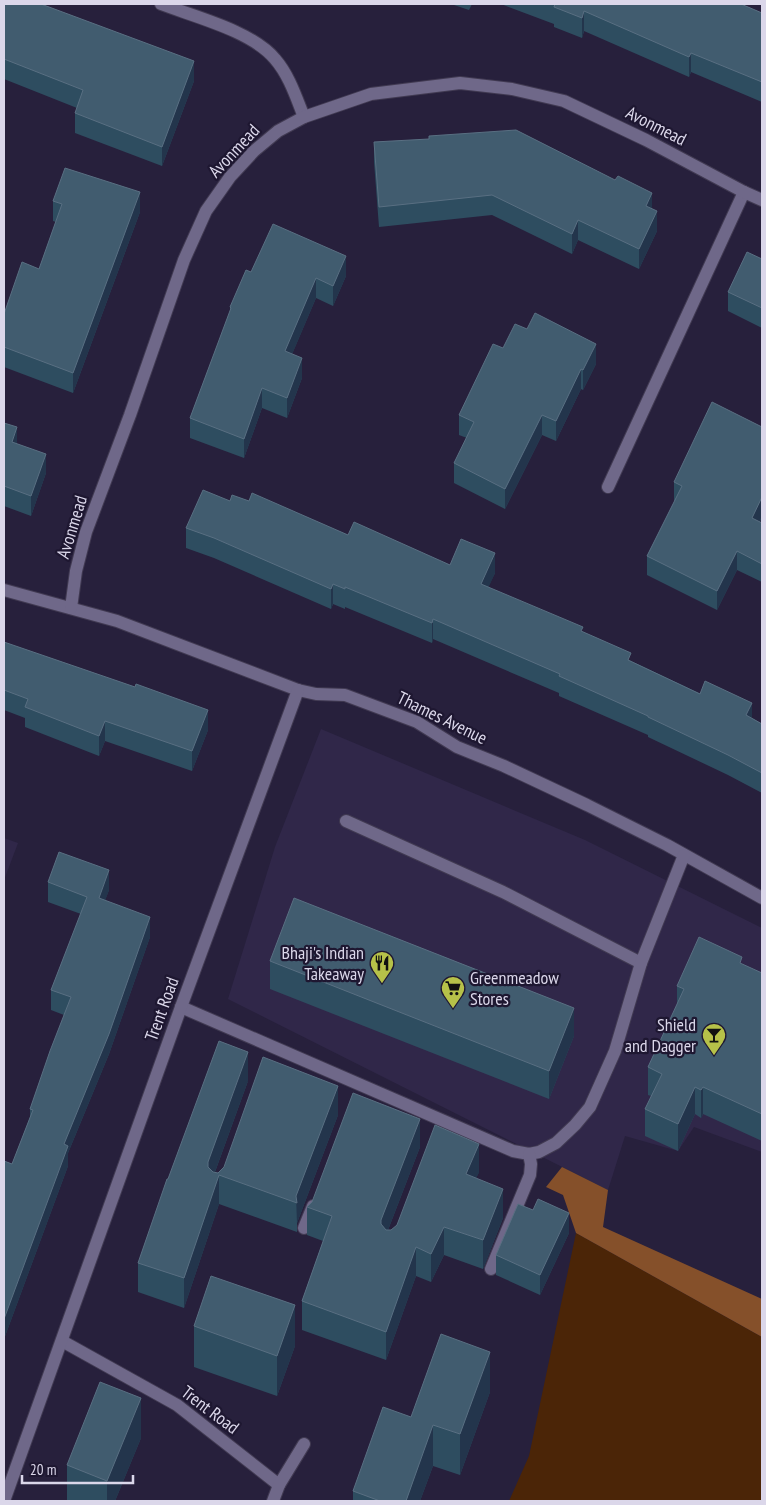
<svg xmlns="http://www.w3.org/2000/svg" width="766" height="1505" font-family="'PT Sans Narrow',sans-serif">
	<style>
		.built { fill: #302749 }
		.green { fill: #4b2507 }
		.forest { fill: #85502a }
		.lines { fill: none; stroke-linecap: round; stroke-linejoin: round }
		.minor-casing { stroke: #413a52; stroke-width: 14 }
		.minor { stroke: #6f6889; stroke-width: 12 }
		.wall { fill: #2e4d60 }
		.shaded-wall { fill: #23354c }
		.building { fill: #415c6f; stroke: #596f82 }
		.labels { text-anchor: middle; stroke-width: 4.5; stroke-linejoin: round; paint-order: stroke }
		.street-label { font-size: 18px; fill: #dbd7ea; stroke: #1e1731 }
		.poi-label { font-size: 18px; fill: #dbd7ea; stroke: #1e1731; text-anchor: end }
	</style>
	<rect width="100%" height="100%" fill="#27203c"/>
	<g class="built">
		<polygon points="321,729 585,840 762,928 762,1152 694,1127 678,1151 625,1136 608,1190 228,999 275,847"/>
		<polygon points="4,838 18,843 4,880"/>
	</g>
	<polygon class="green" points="576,1233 762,1337 762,1501 509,1501 529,1456"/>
	<polygon class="forest" points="562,1167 608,1190 603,1227 762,1299 762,1337 576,1233 563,1195 546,1187"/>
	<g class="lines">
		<g class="minor-casing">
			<g id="minor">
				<path d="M 161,4 C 195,17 252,31 275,59 C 289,75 296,97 304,117"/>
				<polyline points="608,487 744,192"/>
				<polyline points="4,590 117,621 298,690 316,694 345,695 417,722 457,747 504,766 587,805 667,845 762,898"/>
				<polyline points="71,608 76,571 86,532 130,415 184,260 206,211 230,177 254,151 278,131 304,117 371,94 460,83 512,89 564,101 646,140 744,192 762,200"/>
				<polyline points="346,821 503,892 641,963"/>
				<polyline points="181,1007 513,1151 529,1154 539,1152 556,1143 575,1125 590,1107 615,1051 641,963 684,855"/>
				<polyline points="304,1228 313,1206"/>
				<polyline points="491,1269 530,1175 531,1164 529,1154"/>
				<polyline points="62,1341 177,1405 279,1485"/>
				<polyline points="4,1501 181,1007 298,690"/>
				<polyline points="273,1501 279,1485 304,1444"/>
			</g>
		</g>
		<use href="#minor" class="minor"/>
	</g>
	<g class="wall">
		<polygon points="4,4 194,81 162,166 75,133 75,113 77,108 4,79"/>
		<polygon points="451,4 472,4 469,10"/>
		<polygon points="501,4 741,4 762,13 762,102 691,72 689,77 584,31 582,38 554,27 554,24"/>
		<polygon points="374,142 652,209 657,231 639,269 578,240 572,254 492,215 379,227 374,162"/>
		<polygon points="53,201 140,212 73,393 4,367 4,314 39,269 56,222 53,221"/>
		<polygon points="762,259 762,328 728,311 728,292"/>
		<polygon points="251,272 346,276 333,306 316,298 292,354 302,378 287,418 262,408 244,458 190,438 190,418 230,312 230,307"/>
		<polygon points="503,348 596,364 583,390 581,389 556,441 542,435 505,509 454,483 454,463 467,438 459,435 459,415"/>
		<polygon points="4,423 17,444 46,473 31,516 4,506"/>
		<polygon points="762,427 762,516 760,522 762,523 762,582 737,570 717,610 647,575 647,556 675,501 674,501 674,482"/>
		<polygon points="230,501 249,501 348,535 450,565 495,573 488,587 583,632 631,661 752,718 762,724 762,793 728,775 648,737 648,735 559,696 559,693 433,639 432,643 345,607 345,609 333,604 331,609 214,558 186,548 186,528"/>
		<polygon points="4,642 208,730 192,771 105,741 99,756 25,727 25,718 4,710"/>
		<polygon points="48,882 109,890 105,900 150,937 109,1054 68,1153 68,1166 4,1339 4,1161 12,1164 30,1117 30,1109 64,1015 51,1010 51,990 81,914 48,902"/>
		<polygon points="270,961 574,1036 549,1099 270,989"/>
		<polygon points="742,964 762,973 762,1141 703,1114 701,1118 695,1114 678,1151 645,1136 645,1109 651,1096 648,1095 648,1067 677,1005 677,986"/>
		<polygon points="248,1081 215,1172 218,1173 338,1115 297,1223 297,1232 219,1204 184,1308 138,1292 138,1263 168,1179"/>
		<polygon points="420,1147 388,1230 391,1230 479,1172 476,1178 503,1218 483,1269 444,1255 431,1282 416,1276 386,1360 302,1330 302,1301 323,1241 307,1235 307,1207"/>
		<polygon points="569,1233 540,1295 496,1275 496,1255"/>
		<polygon points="194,1326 295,1346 277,1396 194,1367"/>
		<polygon points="490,1392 460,1475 433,1466 420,1501 353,1501 353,1491 411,1417"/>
		<polygon points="141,1438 115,1501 67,1501 67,1465"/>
	</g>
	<g class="shaded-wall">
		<polygon points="584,11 584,31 582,38 582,18"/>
		<polygon points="691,53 691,72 689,77 689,57"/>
		<polygon points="194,61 194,81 162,166 162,147"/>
		<polygon points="140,192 140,212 73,393 73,373"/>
		<polygon points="652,193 652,213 646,206"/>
		<polygon points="657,211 657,231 639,269 639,249"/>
		<polygon points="578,220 578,240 572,254 572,234"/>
		<polygon points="346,256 346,276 333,306 333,286"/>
		<polygon points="316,278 316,298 285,371 285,351"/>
		<polygon points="596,344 596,364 583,390 583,370"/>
		<polygon points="302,358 302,378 287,418 287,398"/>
		<polygon points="581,369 581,389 556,441 556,421"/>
		<polygon points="262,388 262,408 244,458 244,439"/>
		<polygon points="542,415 542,435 505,509 505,489"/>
		<polygon points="17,427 17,447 12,442"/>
		<polygon points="46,454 46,473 31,516 31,496"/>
		<polygon points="762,497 762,516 752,537 752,518"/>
		<polygon points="737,551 737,570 717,610 717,591"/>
		<polygon points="495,553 495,573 481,604 481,584"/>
		<polygon points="333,584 333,604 331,609 331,589"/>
		<polygon points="433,619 433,639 432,643 432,623"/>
		<polygon points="752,703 752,723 746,715"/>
		<polygon points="208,710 208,730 192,771 192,751"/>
		<polygon points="105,721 105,741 99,756 99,736"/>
		<polygon points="109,870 109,890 99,918 99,898"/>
		<polygon points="150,917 150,937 109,1054 68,1153 68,1166 4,1339 4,1319 64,1144"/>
		<polygon points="574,1008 574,1036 549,1099 549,1071"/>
		<polygon points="248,1052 248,1081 208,1191 208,1162"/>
		<polygon points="338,1086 338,1115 297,1223 296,1196"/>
		<polygon points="695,1087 695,1114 678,1151 678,1124"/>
		<polygon points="703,1087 703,1114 701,1118 701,1090"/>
		<polygon points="420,1119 420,1147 381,1248 381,1220"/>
		<polygon points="479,1144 479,1172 466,1202 466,1174"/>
		<polygon points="219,1175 219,1204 184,1308 184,1278"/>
		<polygon points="503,1189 503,1218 483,1269 483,1240"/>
		<polygon points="569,1213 569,1233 540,1295 540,1275"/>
		<polygon points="444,1227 444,1255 431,1282 431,1254"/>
		<polygon points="416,1247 416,1276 386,1360 386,1332"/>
		<polygon points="295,1305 295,1346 277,1396 277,1356"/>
		<polygon points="490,1352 490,1392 460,1475 460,1434"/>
		<polygon points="141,1398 141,1438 115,1501 107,1501 107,1481"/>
		<polygon points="433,1425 433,1466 420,1501 406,1501"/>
	</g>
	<g class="building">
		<polygon points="4,4 41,4 194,61 162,147 75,113 83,90 4,59"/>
		<polygon points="554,4 741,4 762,13 762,82 691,53 689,57 584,11 582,18 554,7 555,4"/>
		<polygon points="516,130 615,180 618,176 652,193 646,206 657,211 639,249 578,220 572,234 492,195 379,207 374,142 429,139 429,136"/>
		<polygon points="65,168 140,192 73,373 4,347 4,314 22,262 39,269 62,204 53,201"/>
		<polygon points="273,224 346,256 333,286 316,278 285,351 302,358 287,398 262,388 244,439 190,418 231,308 230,307 246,270 251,272"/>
		<polygon points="747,252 762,259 762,308 728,292"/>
		<polygon points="535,313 596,344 583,370 581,369 556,421 542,415 505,489 454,463 474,422 459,415 493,344 503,348 515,324 527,329"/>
		<polygon points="712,402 762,427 762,497 752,518 762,523 762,564 737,551 717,591 647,556 682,486 674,482"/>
		<polygon points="4,423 17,427 12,442 46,454 31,496 4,486"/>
		<polygon points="203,490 230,501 232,495 249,501 252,493 348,535 354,522 450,565 461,539 495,553 481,584 583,627 581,631 631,653 628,660 700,694 705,681 752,703 746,715 762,724 762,773 728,755 648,717 648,716 559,676 560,674 433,619 432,623 345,587 345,589 333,584 331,589 214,538 186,528"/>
		<polygon points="4,642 135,687 136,684 208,710 192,751 105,721 99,736 25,707 28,699 4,690"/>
		<polygon points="59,852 109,870 99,898 150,917 109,1034 64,1144 68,1146 4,1319 4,1161 12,1164 33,1110 30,1109 50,1051 71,997 51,990 87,897 48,882"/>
		<polygon points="294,898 574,1008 549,1071 270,961"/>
		<polygon points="699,937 742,957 740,963 762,973 762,1114 703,1087 701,1090 695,1087 678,1124 645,1109 662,1074 648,1067 684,989 677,986"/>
		<polygon points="219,1041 248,1052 208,1162 208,1167 213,1172 218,1173 224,1167 263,1057 338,1086 296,1196 297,1203 219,1175 184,1278 138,1263 167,1179 168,1179"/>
		<polygon points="353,1093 420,1119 381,1220 381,1224 386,1230 391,1230 397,1225 435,1125 479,1144 466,1174 503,1189 483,1240 444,1227 431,1254 416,1247 386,1332 302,1301 332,1216 307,1207 312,1202"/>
		<polygon points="538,1199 569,1213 540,1275 496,1255 518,1204 533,1210"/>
		<polygon points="211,1276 295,1305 277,1356 194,1326"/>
		<polygon points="441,1334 490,1352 460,1434 433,1425 406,1501 380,1501 353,1491 383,1407 411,1417"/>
		<polygon points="100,1382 141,1398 107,1481 67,1465"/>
	</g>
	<defs>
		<g id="restaurant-pin" transform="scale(1.25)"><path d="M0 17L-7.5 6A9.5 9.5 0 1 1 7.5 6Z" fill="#b6c149" stroke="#1e1731"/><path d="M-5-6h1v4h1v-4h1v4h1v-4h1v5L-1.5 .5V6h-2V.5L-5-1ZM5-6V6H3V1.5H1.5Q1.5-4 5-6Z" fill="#111"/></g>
		<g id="supermarket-pin" transform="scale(1.25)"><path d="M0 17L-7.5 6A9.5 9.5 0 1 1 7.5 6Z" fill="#b6c149" stroke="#1e1731"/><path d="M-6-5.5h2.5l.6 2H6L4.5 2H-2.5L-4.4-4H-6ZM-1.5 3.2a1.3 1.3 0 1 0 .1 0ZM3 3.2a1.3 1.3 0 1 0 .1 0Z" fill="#111"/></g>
		<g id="bar-pin" transform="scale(1.25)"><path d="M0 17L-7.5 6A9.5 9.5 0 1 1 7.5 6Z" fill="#b6c149" stroke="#1e1731"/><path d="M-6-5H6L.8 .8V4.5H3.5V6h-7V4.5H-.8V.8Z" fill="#111"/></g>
	</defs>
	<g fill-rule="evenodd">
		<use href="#restaurant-pin" x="382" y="963"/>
		<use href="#supermarket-pin" x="453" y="988"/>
		<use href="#bar-pin" x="714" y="1035"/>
	</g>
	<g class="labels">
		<g class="street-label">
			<text transform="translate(656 126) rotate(27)" y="6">Avonmead</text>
			<text transform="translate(234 151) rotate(-47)" y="6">Avonmead</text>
			<text transform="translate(72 527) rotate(-73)" y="6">Avonmead</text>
			<text transform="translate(442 718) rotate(26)" y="6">Thames Avenue</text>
			<text transform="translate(162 1009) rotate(-70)" y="6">Trent Road</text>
			<text transform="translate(210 1410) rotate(37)" y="6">Trent Road</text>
		</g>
		<g class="poi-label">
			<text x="364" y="959">Bhaji's Indian<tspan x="364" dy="21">Takeaway</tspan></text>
			<text x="470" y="984" text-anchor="start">Greenmeadow<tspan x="470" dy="21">Stores</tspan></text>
			<text x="696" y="1031">Shield<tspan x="696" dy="21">and Dagger</tspan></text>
		</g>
	</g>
	<rect width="766" height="1505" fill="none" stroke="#dbd7ea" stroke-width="10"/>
	<path d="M22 1475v8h111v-8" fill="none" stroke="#dbd7ea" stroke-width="2.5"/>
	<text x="30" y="1475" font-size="15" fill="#dbd7ea" stroke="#1e1731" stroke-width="4" paint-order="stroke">20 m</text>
</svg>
